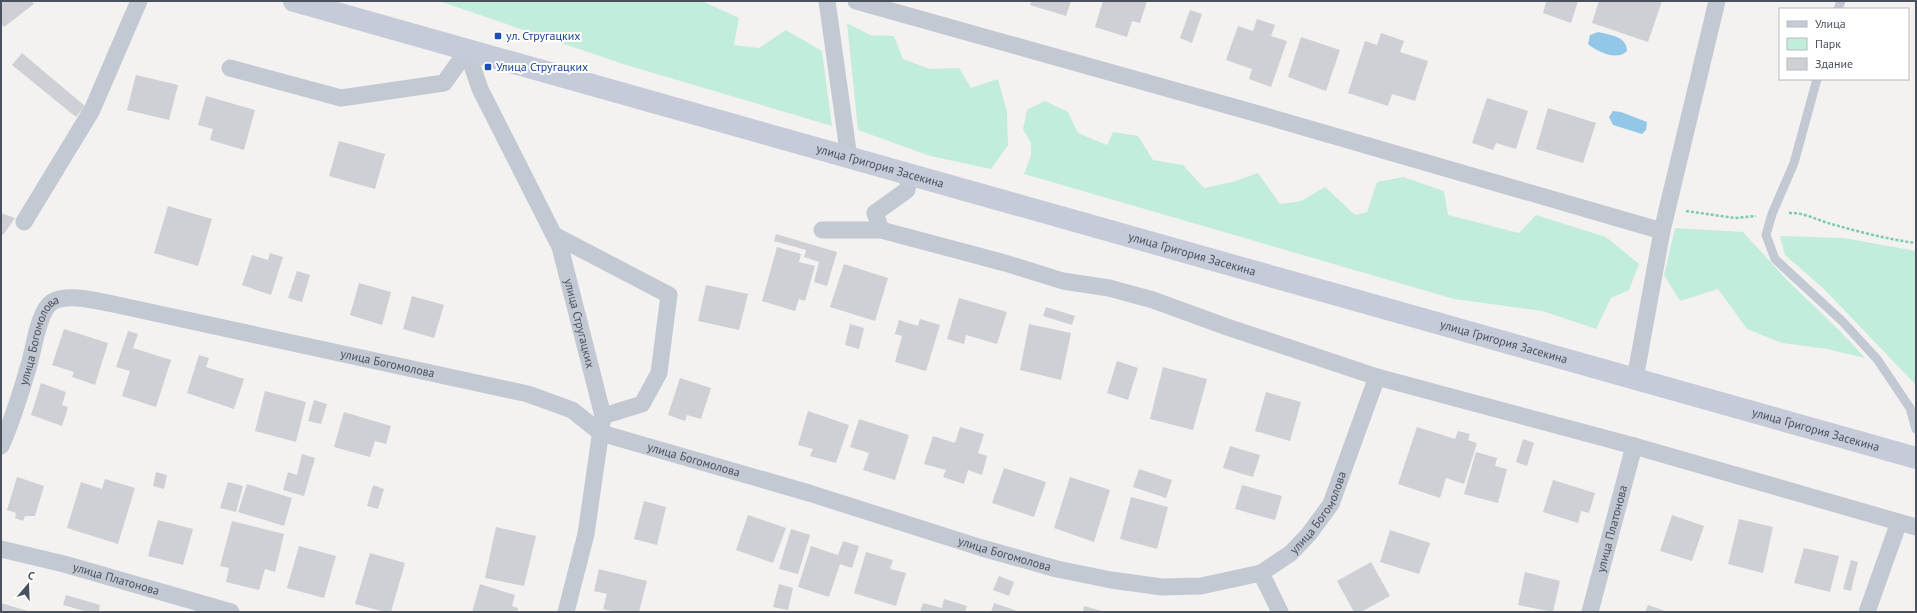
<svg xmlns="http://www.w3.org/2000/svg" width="1917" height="613" font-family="'PT Sans',sans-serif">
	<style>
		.green { fill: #c3eddb }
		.water { fill: #93c7e8 }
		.building { fill: #ced0d5 }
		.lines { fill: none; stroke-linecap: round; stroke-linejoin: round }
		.path { stroke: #7dcab2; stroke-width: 2.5; stroke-dasharray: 3 2; stroke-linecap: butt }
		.lane { stroke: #c3c9d2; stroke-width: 9 }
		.street { stroke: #c3c9d2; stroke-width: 17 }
		.secondary { stroke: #c5cbd8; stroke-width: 22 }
		.transit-dot { fill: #1a4fb4; stroke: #fff; stroke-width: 1.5 }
		.labels { text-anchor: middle; stroke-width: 4; stroke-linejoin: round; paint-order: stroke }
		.transit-label { font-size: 12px; fill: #164399; stroke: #fff; text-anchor: start }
		.street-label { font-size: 12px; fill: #4a515e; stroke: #fff }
	</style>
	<rect width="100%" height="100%" fill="#f3f2f1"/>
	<g class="green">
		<polygon points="439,1 702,1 739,18 734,45 759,48 786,30 822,51 832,126 623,64"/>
		<polygon points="847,23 870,35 894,36 903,59 930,69 959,68 971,88 998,79 1007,112 1008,145 991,169 930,156 858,130"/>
		<polygon points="1045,101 1068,112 1078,133 1107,145 1113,132 1138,136 1153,160 1183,165 1204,188 1232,182 1258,173 1280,204 1301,201 1325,187 1355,215 1367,212 1377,182 1403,177 1444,191 1448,215 1519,233 1536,215 1606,237 1639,264 1629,290 1611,298 1596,329 1542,311 1454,299 1024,174 1031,155 1031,143 1023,129 1027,110"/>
		<polygon points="1675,228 1743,232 1787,280 1841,332 1865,358 1827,349 1782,343 1747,329 1718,289 1680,301 1664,275"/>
		<polygon points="1780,236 1844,238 1916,251 1916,385 1824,289 1785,255"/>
	</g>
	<g class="water">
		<path d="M 1598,32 C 1610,35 1627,36 1627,51 C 1618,61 1597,52 1588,44 L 1590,35 Z"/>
		<polygon points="1613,111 1621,112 1647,122 1646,130 1642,134 1613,125 1609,117"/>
	</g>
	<g class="building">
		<polygon points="1,1 32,1 34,4 4,27 1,23"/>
		<polygon points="1031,1 1071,1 1066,16 1030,5"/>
		<polygon points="1103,1 1147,1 1140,23 1132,21 1127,37 1095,27"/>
		<polygon points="1543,1 1578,1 1571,23 1543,13 1546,2"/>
		<polygon points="1599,1 1662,1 1648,42 1592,23"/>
		<polygon points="1190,10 1202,14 1192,43 1180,38"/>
		<polygon points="1257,19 1275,25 1271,36 1287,41 1271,87 1249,79 1252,69 1226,60 1238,26 1253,31"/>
		<polygon points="1381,33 1404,41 1400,52 1428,61 1415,101 1392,94 1388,106 1348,93 1365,41 1377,45"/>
		<polygon points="1301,37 1340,50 1326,91 1288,77"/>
		<polygon points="22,53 85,106 76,117 12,65"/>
		<polygon points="136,75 178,85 169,120 127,110"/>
		<polygon points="206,96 255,110 244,150 210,140 213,129 198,125"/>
		<polygon points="1487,98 1528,111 1516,149 1496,143 1493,150 1472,143"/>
		<polygon points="1548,108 1596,123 1583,163 1536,149"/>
		<polygon points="339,141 385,154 375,189 329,176"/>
		<polygon points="168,206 212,219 198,266 154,253"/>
		<polygon points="1,213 15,218 3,235 1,233"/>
		<polygon points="776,234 837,252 827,286 814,282 819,262 804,257 806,250 774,241"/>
		<polygon points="777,247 801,254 799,262 815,266 805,301 799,299 795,311 762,301"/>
		<polygon points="270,253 283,257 271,295 242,285 252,255 268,260"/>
		<polygon points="844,264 888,278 875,321 830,307"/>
		<polygon points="297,271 310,275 302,302 288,298"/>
		<polygon points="359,283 391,292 382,325 350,315"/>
		<polygon points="706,285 748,294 739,330 698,321"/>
		<polygon points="412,296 444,305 434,338 403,329"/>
		<polygon points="959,298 1007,312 997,344 966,335 964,344 947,339"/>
		<polygon points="1046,307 1075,316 1072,325 1043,316"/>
		<polygon points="920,319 940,325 926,371 895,362 902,336 895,334 899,320 918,326"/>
		<polygon points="850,324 864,328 859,349 845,345"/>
		<polygon points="1029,324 1071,333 1061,380 1020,370"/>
		<polygon points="64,329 108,343 95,385 72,377 74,372 52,365"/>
		<polygon points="128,331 138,334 133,348 171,360 156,407 122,396 130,371 116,367"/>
		<polygon points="199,355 209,358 206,367 244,379 234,409 187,393"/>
		<polygon points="1117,361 1138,368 1128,400 1107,393"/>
		<polygon points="1163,367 1207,379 1193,430 1150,419"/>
		<polygon points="680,378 711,388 701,419 687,415 685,421 668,415"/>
		<polygon points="41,383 66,392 62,405 68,407 62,426 31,415"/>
		<polygon points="265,391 306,402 296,442 255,431"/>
		<polygon points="1266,392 1301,402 1290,441 1255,431"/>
		<polygon points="314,400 327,404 321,424 308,421"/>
		<polygon points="808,411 849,425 836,463 810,456 813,449 798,445"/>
		<polygon points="344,412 391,426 386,444 375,441 370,457 334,447"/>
		<polygon points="859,419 909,435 895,480 863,470 869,453 850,447"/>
		<polygon points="960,427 984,434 978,453 987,456 982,475 968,470 964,484 943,477 946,470 924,464 933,436 955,443"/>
		<polygon points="1417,427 1455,439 1458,431 1470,434 1468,440 1477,443 1464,484 1446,478 1440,498 1398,484"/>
		<polygon points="1523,439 1534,443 1527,466 1516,462"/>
		<polygon points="1230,446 1260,455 1253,477 1223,468"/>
		<polygon points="1476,452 1497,458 1495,466 1507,469 1498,503 1464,494"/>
		<polygon points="302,454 315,458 304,496 283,490 288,472 297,475"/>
		<polygon points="1004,468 1046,482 1034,517 992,503"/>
		<polygon points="1139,469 1172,480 1166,498 1133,487"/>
		<polygon points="156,472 167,475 164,489 153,486"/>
		<polygon points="17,477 44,486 35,516 25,516 23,521 15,518 16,513 7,510"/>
		<polygon points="1070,477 1110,490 1094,542 1054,528"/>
		<polygon points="105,479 135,488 118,544 67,528 81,482 102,489"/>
		<polygon points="1553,480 1595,493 1589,513 1581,511 1578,523 1543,512"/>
		<polygon points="228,482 243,486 236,512 220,508"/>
		<polygon points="247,484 292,498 284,526 238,512"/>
		<polygon points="373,485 384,489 378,509 367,506"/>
		<polygon points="1242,485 1282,496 1275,520 1235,509"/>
		<polygon points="1131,497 1168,507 1157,549 1120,539"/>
		<polygon points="644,501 666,507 657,545 634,539"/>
		<polygon points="748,515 786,528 773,563 736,550"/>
		<polygon points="1672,515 1704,526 1692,561 1660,551"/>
		<polygon points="1739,519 1773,527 1763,573 1728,564"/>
		<polygon points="158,520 193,529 183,565 148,556"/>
		<polygon points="232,521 284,534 275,572 265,569 259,590 226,582 229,568 220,566"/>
		<polygon points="496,527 536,536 524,586 485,578"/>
		<polygon points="791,529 810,535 798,574 779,569"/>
		<polygon points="1390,530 1430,543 1419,574 1380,562"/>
		<polygon points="843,541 859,546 852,568 840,564 829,597 798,587 811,546 838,555"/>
		<polygon points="299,546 336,556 324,598 287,588"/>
		<polygon points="1804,548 1839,556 1830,592 1794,583"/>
		<polygon points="866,552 893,560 890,569 906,573 896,606 854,593"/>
		<polygon points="370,553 405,563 391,612 385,612 355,604"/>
		<polygon points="1851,560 1858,562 1851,591 1843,589"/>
		<polygon points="1371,562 1390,596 1361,612 1354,612 1337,581"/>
		<polygon points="599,569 647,581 639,612 616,612 603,609 607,594 594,591"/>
		<polygon points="1525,572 1560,581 1553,612 1518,605"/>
		<polygon points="999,576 1014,582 1009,596 993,590"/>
		<polygon points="480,584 515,595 512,606 518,608 517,612 472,612"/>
		<polygon points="779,584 793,588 788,610 773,607"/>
		<polygon points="66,595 100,605 99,612 88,612 63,605"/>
		<polygon points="944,599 967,606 965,612 920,612 923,603 942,608"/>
		<polygon points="1,603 31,612 1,612"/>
		<polygon points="994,603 1020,612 991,612"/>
		<polygon points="1648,605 1668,612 1645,612"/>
		<polygon points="1084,606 1105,612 1083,612"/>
	</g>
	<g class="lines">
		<g class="path">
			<polyline points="1686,211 1735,218 1756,216"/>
			<path d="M 1789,213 C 1802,212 1815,219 1828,223 C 1856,231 1886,239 1916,243"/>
		</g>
		<g class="lane">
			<polyline points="1838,9 1841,1"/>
			<polyline points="1817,79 1794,163 1772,214 1766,235 1775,259 1843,322 1877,359 1910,408 1916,429"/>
		</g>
		<g class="street">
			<polyline points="827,1 849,158"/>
			<polyline points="856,1 1262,115 1662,231"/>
			<path id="s1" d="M 467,51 L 480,89 L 560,247 L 603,416 L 586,534 L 566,612"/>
			<polyline points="230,68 341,98 444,83 467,51"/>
			<polyline points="24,222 92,110 139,1"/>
			<polyline points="822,230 881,230 875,213 907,190 910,174"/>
			<polyline points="881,230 1005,263 1063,281 1109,288 1153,300 1227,327 1377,377 1634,446 1916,527"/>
			<polyline points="554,235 669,295 659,373 642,404 603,416"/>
			<polyline points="1635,379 1662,231 1717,1"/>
			<path id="s2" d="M 1,446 C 13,420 21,392 29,365 C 34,349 38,311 52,302 C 67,293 97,301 113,304 L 528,394 L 572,410 L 601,433 L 809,493 L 982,548 L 1057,569 L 1111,580 L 1162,587 L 1201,586 L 1261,573 L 1291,553 L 1309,534 L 1331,504 L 1377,377"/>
			<path id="s3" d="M 1,549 L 64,564 L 231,612"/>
			<polyline points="1261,573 1280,612"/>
			<path id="s4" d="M 1590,612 L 1634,446"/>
			<polyline points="1867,612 1899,522"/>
		</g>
		<path class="secondary" id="s5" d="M 294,1 L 1916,458"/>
	</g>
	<g class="transit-dot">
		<rect x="494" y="32" width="8" height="8" rx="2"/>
		<rect x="484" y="63" width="8" height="8" rx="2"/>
	</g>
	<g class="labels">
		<g class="transit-label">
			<text x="506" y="40">ул. Стругацких</text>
			<text x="496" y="71">Улица Стругацких</text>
		</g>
		<g class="street-label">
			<text dy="4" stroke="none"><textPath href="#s5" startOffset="609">улица Григория Засекина</textPath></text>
			<text dy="4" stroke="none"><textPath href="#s5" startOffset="933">улица Григория Засекина</textPath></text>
			<text dy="4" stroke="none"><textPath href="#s1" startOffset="296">улица Стругацких</textPath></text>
			<text dy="4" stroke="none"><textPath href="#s5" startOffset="1257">улица Григория Засекина</textPath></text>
			<text dy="4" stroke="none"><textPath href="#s2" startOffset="113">улица Богомолова</textPath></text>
			<text dy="4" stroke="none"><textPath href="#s2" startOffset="497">улица Богомолова</textPath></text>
			<text dy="4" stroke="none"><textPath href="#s5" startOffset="1581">улица Григория Засекина</textPath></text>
			<text dy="4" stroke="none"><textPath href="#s2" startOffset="821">улица Богомолова</textPath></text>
			<text dy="4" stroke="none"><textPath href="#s2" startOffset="1493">улица Богомолова</textPath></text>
			<text dy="4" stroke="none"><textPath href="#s4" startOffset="86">улица Платонова</textPath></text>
			<text dy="4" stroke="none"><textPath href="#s2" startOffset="1146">улица Богомолова</textPath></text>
			<text dy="4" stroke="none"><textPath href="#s3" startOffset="119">улица Платонова</textPath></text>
		</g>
	</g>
	<rect width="1917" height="613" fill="none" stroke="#4a515e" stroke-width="4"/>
	<rect x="1779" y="8" width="130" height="72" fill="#ffffff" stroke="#b7b9bf"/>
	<rect x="1787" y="21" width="20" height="6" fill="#c5cbd8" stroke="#b7b9bf"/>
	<text x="1815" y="28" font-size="12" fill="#4a515e">Улица</text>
	<rect x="1787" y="38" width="20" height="12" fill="#c3eddb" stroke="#b7b9bf"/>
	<text x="1815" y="48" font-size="12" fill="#4a515e">Парк</text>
	<rect x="1787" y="58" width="20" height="12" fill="#ced0d5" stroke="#b7b9bf"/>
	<text x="1815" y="68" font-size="12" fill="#4a515e">Здание</text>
	<g transform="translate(28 585) rotate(19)" stroke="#ffffff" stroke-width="3" paint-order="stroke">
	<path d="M0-3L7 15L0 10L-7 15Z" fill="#4a515e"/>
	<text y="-6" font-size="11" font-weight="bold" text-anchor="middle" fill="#4a515e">С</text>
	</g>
</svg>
